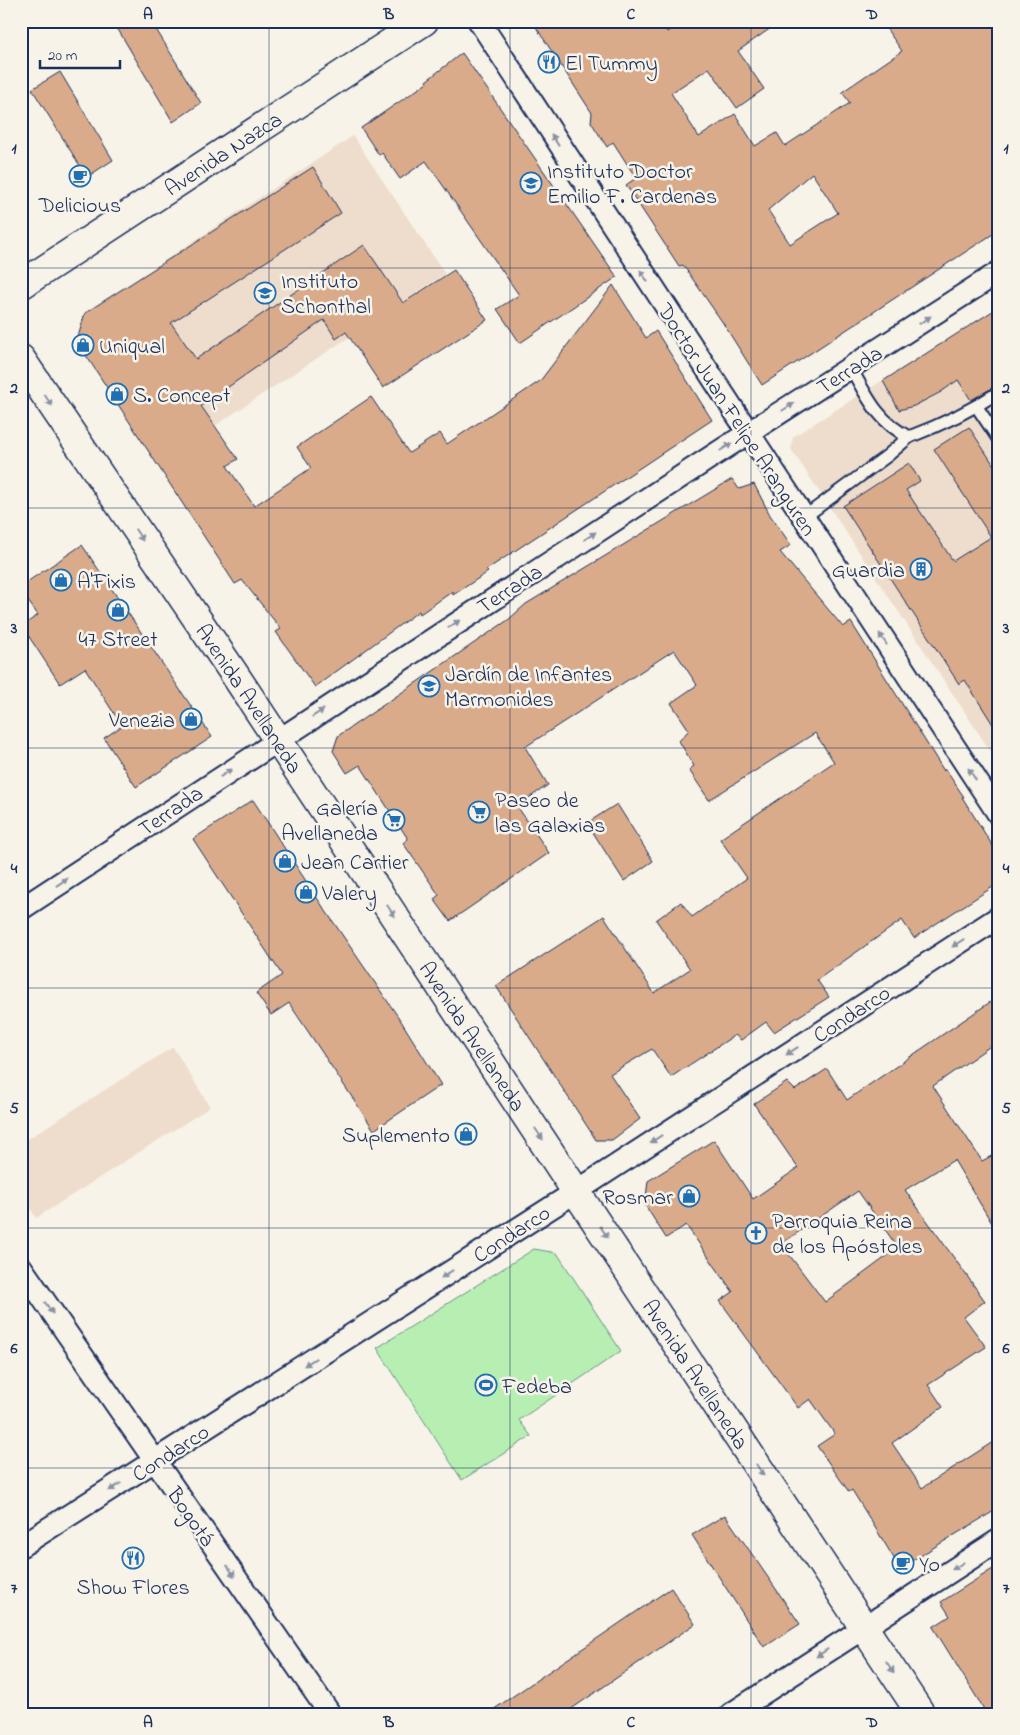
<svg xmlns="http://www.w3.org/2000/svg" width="1020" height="1735" font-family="'Indie Flower',sans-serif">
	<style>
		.built { fill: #edc }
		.park { fill: #b7efb2; stroke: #698f88 }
		.building { fill: #d9ab8b; stroke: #1b2f5e; fill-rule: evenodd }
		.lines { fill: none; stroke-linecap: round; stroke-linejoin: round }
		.service-casing { stroke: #1b2f5e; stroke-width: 15 }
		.minor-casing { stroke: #1b2f5e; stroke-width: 25 }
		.secondary-casing { stroke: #1b2f5e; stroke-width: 31 }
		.service { stroke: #f7f3e8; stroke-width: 11 }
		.minor { stroke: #f7f3e8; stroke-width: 21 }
		.secondary { stroke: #f7f3e8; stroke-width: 28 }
		.oneway { fill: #8991a3 }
		.grid { fill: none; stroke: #1b2f5e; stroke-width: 1; stroke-opacity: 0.55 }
		.labels { text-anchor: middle; stroke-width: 5; stroke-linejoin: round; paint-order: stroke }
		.poi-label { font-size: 22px; fill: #1b2f5e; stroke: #f7f3e8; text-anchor: start }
		.street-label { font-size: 22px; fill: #1b2f5e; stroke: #f7f3e8 }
		.neatline { fill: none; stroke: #1b2f5e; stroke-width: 2 }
		.grid-label { font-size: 16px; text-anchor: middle; font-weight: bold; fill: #1b2f5e }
	</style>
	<rect width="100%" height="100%" fill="#f7f3e8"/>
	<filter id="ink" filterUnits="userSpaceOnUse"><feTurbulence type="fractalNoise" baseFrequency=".02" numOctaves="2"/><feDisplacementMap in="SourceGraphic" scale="10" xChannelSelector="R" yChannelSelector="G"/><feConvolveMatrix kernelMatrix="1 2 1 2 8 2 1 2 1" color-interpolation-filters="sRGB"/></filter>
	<g filter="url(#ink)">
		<g class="built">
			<polygon points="353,136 445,274 178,450 85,313"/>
			<polygon points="999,307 999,764 791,449 793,437"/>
			<polygon points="173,1047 210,1107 36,1218 21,1193 21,1143"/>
		</g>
		<polygon class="park" points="534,1249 557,1253 621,1351 519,1420 531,1436 462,1480 377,1348"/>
		<g class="building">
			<polygon points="113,21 151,21 201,103 173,122"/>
			<path d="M 532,21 L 660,21 L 667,32 L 682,21 L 781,21 L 738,51 L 764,89 L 737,108 L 709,68 L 671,93 L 699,137 L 735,114 L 755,146 L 777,133 L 785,146 L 850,103 L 842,92 L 902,51 L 881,21 L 999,21 L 999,230 L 762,385 L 723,323 L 683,265 L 679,266 L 626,185 L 636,178 L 613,142 L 607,147 L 591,122 L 592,113 ZM 812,173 L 838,213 L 790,244 L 768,210 Z"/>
			<polygon points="462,53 617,277 520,343 497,309 519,295 426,161 400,179 382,153 379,155 361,128 427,83 426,81"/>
			<polygon points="60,72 113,160 87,177 32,89"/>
			<polygon points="313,167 341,213 171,323 196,359 364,245 403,303 454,270 487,320 383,388 346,332 336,339 324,320 201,406 238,459 227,466 254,506 311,468 297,447 371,397 409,453 440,433 447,444 540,381 613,285 646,338 656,331 712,420 486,570 488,572 453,595 453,591 420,614 419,611 315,687 276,632 281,629 242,580 235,584 78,343 78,337 85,313"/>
			<polygon points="999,307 999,384 971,400 958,380 941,392 914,406 899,410 883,381"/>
			<polygon points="969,427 999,473 999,734 965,680 959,684 843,506 909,463 920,481 906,490 953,561 991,537 934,449"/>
			<polygon points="732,479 739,489 754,484 770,515 791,545 780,552 843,627 851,622 944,771 945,769 964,797 962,797 999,856 999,883 914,938 902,920 817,980 829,997 774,1032 766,1022 741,1040 735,1035 671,1077 652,1049 610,1074 640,1119 612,1140 596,1140 496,986 604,916 654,993 690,969 656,920 681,902 692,917 747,878 720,839 834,762 815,733 709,800 689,770 694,766 679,741 689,730 671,703 697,685 674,650 525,747 548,785 517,806 549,853 450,921 434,899 439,895 403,843 408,839 360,765 347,773 333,751 338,736 508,620 526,604"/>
			<polygon points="82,545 212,737 136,787 104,738 122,726 85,668 60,684 22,626 38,615 21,591 21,586"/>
			<polygon points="253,800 319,901 401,1021 441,1085 374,1130 289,1003 271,1015 256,993 282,975 193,839"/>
			<polygon points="617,804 653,861 624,881 587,823"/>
			<path d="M 999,996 L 999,1040 L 933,1086 L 982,1161 L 999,1152 L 999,1235 L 954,1160 L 905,1190 L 985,1301 L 964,1317 L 986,1347 L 928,1385 L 943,1407 L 892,1443 L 922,1488 L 999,1438 L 999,1508 L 900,1568 L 852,1490 L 849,1492 L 817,1446 L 835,1434 L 810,1399 L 798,1408 L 720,1301 L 733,1292 L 686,1225 L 666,1238 L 645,1205 L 648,1181 L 714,1140 L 753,1199 L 798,1168 L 754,1104 L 787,1082 L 795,1090 L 827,1069 L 847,1100 ZM 858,1191 L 898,1248 L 825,1302 L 781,1244 Z"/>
			<polygon points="725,1515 800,1624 764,1647 692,1535"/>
			<polygon points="999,1565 999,1714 987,1714 933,1627 950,1616 941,1602"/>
			<polygon points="671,1588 695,1624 564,1714 487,1714"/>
		</g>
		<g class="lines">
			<g class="service-casing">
				<g id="service">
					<path d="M 851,368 C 867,397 879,423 909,437 C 941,425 970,411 999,392"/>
					<polyline points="977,407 999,440"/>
					<polyline points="803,518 887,456 909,437"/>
				</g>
			</g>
			<g class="minor-casing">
				<g id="minor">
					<polyline points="479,21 999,815"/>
					<polyline points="21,909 714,455 999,272"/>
					<polyline points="21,1267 330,1714"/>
					<polyline points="21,1546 577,1191 999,917"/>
					<polyline points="731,1714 999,1540"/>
				</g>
			</g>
			<g class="secondary-casing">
				<g id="secondary">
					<path id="s1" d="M 21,285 L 424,21"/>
					<path id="s2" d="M 21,359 L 233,672 L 921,1714"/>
				</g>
			</g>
			<use href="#service" class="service"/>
			<use href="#minor" class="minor"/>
			<use href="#secondary" class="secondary"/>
		</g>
		<defs><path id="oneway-solid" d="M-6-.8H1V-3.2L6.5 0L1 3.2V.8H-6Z" transform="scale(1.25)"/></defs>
		<g class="oneway">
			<use href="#oneway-solid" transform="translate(555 140) rotate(-122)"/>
			<use href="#oneway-solid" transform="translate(644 276) rotate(-123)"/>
			<use href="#oneway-solid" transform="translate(925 320) rotate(-33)"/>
			<use href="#oneway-solid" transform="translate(48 400) rotate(56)"/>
			<use href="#oneway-solid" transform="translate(788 407) rotate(-32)"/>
			<use href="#oneway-solid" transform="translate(726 447) rotate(-32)"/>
			<use href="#oneway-solid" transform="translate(139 535) rotate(56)"/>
			<use href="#oneway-solid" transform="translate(590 536) rotate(-33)"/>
			<use href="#oneway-solid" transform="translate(454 624) rotate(-33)"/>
			<use href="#oneway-solid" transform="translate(883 639) rotate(-123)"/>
			<use href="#oneway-solid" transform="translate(318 713) rotate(-33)"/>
			<use href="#oneway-solid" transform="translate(226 773) rotate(-34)"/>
			<use href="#oneway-solid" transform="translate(972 774) rotate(-123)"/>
			<use href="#oneway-solid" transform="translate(62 882) rotate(-34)"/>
			<use href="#oneway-solid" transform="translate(391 911) rotate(56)"/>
			<use href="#oneway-solid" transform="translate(958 943) rotate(147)"/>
			<use href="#oneway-solid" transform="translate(792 1051) rotate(147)"/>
			<use href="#oneway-solid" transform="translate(539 1134) rotate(56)"/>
			<use href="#oneway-solid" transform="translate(656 1139) rotate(147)"/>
			<use href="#oneway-solid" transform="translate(604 1232) rotate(57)"/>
			<use href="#oneway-solid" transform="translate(447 1274) rotate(147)"/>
			<use href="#oneway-solid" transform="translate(49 1308) rotate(55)"/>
			<use href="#oneway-solid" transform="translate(310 1362) rotate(147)"/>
			<use href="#oneway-solid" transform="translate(760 1470) rotate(57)"/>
			<use href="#oneway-solid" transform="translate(115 1487) rotate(148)"/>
			<use href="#oneway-solid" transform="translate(958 1566) rotate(148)"/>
			<use href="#oneway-solid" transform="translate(231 1571) rotate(55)"/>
			<use href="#oneway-solid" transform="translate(822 1653) rotate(146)"/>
			<use href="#oneway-solid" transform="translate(890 1667) rotate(56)"/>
		</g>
	</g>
	<path class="grid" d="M 269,21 L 269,1714M 510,21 L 510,1714M 751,21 L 751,1714M 21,268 L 999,268M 21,508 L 999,508M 21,748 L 999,748M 21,988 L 999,988M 21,1228 L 999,1228M 21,1468 L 999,1468"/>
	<defs>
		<g id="restaurant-ring" transform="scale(1.125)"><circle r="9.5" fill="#f7f3e8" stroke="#1f6fb2" stroke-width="1.5"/><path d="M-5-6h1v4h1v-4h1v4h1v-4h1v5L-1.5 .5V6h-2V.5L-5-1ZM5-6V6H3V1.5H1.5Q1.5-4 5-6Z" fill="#1f6fb2"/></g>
		<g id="cafe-ring" transform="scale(1.125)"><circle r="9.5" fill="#f7f3e8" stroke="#1f6fb2" stroke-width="1.5"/><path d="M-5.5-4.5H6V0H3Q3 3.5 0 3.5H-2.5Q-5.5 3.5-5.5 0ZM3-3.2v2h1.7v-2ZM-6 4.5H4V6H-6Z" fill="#1f6fb2"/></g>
		<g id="school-ring" transform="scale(1.125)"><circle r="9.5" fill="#f7f3e8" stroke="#1f6fb2" stroke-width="1.5"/><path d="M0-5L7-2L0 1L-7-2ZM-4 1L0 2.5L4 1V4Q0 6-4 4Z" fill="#1f6fb2"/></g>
		<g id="shop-ring" transform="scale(1.125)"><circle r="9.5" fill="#f7f3e8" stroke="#1f6fb2" stroke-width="1.5"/><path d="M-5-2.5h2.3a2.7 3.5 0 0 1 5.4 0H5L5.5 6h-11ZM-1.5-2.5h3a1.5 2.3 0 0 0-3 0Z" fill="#1f6fb2"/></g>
		<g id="building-ring" transform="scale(1.125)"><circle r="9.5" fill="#f7f3e8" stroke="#1f6fb2" stroke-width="1.5"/><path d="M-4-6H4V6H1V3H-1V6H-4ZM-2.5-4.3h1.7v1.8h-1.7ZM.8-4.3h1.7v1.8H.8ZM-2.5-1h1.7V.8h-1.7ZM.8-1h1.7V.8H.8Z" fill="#1f6fb2"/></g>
		<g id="supermarket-ring" transform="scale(1.125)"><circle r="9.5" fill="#f7f3e8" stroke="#1f6fb2" stroke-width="1.5"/><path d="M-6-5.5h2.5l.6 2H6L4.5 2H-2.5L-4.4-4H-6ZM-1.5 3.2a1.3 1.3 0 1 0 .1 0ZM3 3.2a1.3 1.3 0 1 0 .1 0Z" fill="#1f6fb2"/></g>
		<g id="church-ring" transform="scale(1.125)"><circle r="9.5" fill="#f7f3e8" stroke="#1f6fb2" stroke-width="1.5"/><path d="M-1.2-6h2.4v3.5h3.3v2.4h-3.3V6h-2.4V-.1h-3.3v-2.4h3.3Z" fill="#1f6fb2"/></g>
		<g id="stadium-ring" transform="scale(1.125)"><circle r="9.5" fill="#f7f3e8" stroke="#1f6fb2" stroke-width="1.5"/><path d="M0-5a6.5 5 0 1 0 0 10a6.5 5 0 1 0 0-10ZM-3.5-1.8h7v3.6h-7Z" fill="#1f6fb2"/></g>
	</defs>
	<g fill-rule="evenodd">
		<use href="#restaurant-ring" x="549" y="62"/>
		<use href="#cafe-ring" x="80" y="176"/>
		<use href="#school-ring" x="531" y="183"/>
		<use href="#school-ring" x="265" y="293"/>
		<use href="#shop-ring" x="83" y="345"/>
		<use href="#shop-ring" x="117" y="394"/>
		<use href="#building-ring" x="921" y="569"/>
		<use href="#shop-ring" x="61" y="580"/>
		<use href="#shop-ring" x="118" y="610"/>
		<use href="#school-ring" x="429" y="686"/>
		<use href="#shop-ring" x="191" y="719"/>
		<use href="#supermarket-ring" x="479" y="812"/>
		<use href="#supermarket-ring" x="394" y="820"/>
		<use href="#shop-ring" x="285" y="861"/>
		<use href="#shop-ring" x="306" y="892"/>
		<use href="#shop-ring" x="466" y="1134"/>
		<use href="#shop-ring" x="689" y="1196"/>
		<use href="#church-ring" x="756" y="1233"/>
		<use href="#stadium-ring" x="486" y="1385"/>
		<use href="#restaurant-ring" x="133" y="1558"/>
		<use href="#cafe-ring" x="903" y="1563"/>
	</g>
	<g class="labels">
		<g class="poi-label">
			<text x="565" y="70">El Tummy</text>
			<text x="547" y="178">Instituto Doctor<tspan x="547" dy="25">Emilio F. Cardenas</tspan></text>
			<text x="80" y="212" text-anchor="middle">Delicious</text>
			<text x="281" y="288">Instituto<tspan x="281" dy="25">Schonthal</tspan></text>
			<text x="99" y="353">Uniqual</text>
			<text x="133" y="402">S. Concept</text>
			<text x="905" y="577" text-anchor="end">Guardia</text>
			<text x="77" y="588">A'Fixis</text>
			<text x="118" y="646" text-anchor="middle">47 Street</text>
			<text x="445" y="681">Jardín de Infantes<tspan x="445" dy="25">Marmonides</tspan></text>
			<text x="175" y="727" text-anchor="end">Venezia</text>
			<text x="495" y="807">Paseo de<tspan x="495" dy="25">las Galaxias</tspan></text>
			<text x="378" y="815" text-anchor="end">Galería<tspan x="378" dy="25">Avellaneda</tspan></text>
			<text x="301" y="869">Jean Cartier</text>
			<text x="322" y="900">Valery</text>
			<text x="450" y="1142" text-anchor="end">Suplemento</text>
			<text x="673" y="1204" text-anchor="end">Rosmar</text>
			<text x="772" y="1228">Parroquia Reina<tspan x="772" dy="25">de los Apóstoles</tspan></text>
			<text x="502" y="1393">Fedeba</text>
			<text x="919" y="1571">Yo</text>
			<text x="133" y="1594" text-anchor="middle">Show Flores</text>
		</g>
		<g class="street-label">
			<text dy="8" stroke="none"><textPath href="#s1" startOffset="241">Avenida Nazca</textPath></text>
			<text transform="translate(849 369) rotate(-32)" y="8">Terrada</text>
			<text transform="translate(738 419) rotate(57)" y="8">Doctor Juan Felipe Aranguren</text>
			<text transform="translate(509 588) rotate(-33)" y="8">Terrada</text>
			<text dy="8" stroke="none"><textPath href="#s2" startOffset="409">Avenida Avellaneda</textPath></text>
			<text transform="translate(170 810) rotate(-34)" y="8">Terrada</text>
			<text transform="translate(851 1013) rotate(-33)" y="8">Condarco</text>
			<text dy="8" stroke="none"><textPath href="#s2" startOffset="814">Avenida Avellaneda</textPath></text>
			<text transform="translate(511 1233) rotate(-33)" y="8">Condarco</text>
			<text dy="8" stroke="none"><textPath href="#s2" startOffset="1219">Avenida Avellaneda</textPath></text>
			<text transform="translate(170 1452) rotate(-33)" y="8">Condarco</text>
			<text transform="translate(192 1516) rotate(55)" y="8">Bogotá</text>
		</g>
	</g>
	<rect width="1020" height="1735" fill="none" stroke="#f7f3e8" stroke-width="55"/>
	<path d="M40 60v8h80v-8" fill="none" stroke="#1b2f5e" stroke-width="2.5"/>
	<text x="48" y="60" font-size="15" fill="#1b2f5e" stroke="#f7f3e8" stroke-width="4" paint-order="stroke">20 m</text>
	<rect x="28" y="28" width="964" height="1680" class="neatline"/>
	<g class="grid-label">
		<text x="148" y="19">A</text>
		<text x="389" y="19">B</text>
		<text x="631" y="19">C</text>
		<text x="872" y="19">D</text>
		<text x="14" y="153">1</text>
		<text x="1006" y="153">1</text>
		<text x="14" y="393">2</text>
		<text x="1006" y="393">2</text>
		<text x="14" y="633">3</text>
		<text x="1006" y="633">3</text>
		<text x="14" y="873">4</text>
		<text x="1006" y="873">4</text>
		<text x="14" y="1113">5</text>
		<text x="1006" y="1113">5</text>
		<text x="14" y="1353">6</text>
		<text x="1006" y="1353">6</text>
		<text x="14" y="1593">7</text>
		<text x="1006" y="1593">7</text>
		<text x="148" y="1727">A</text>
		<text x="389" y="1727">B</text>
		<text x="631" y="1727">C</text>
		<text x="872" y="1727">D</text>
	</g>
</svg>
